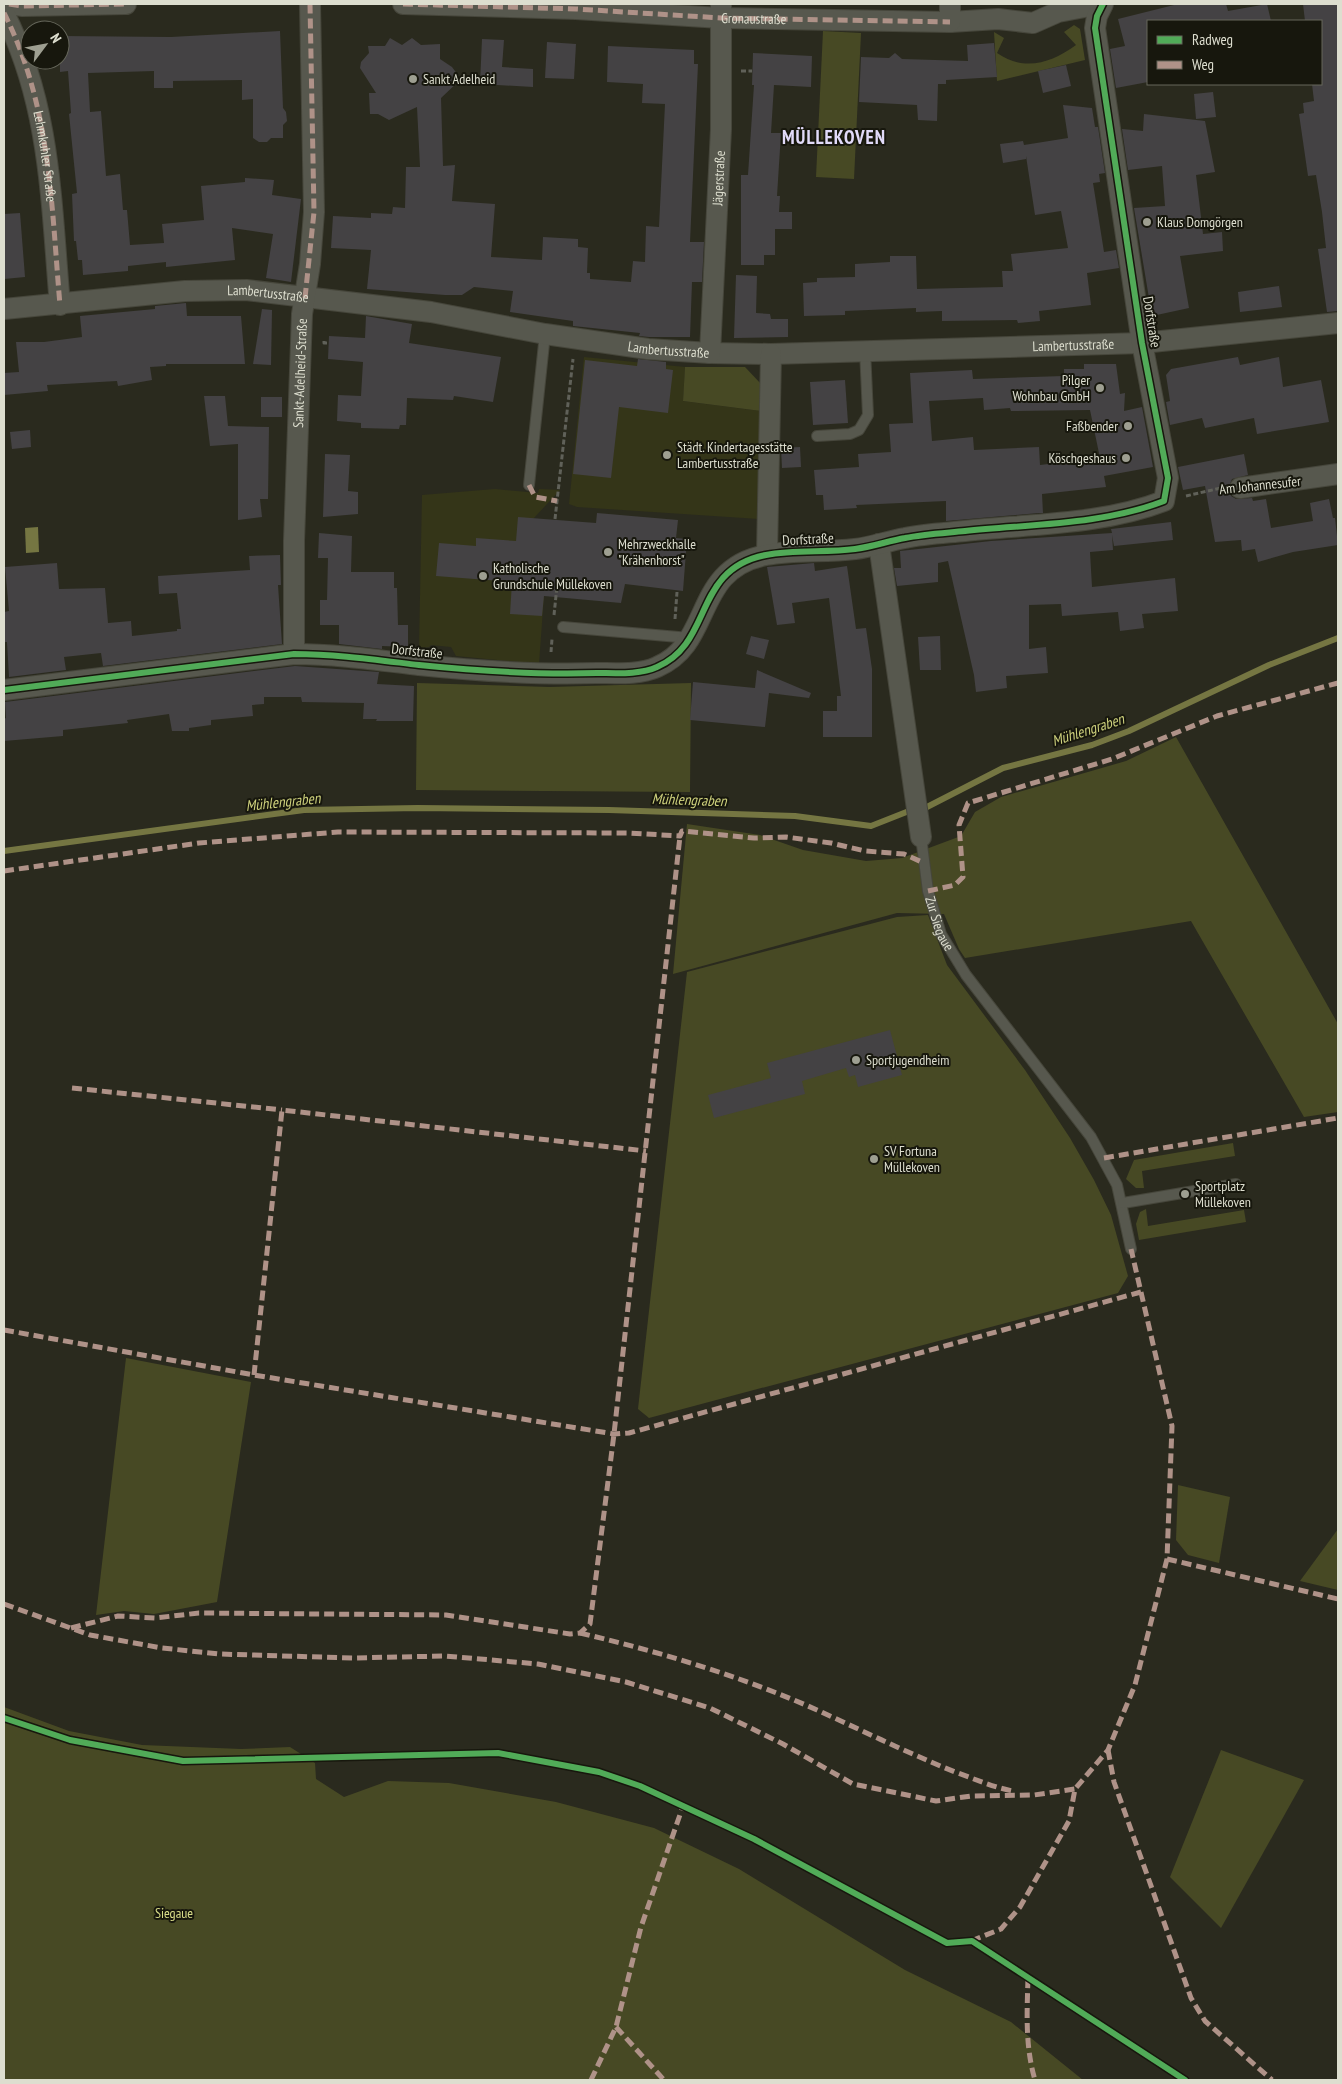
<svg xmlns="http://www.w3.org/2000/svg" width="1342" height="2084" font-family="'PT Sans Narrow',sans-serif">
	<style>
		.built { fill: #343518 }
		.green { fill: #474924 }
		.water { fill: #757642 }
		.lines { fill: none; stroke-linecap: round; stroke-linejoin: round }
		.stream { stroke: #757642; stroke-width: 6 }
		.building { fill: #444244; fill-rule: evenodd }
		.service-casing { stroke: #46463b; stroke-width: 12 }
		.minor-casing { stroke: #46463b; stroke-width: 22 }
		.path { stroke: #606159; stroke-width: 3; stroke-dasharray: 5 2.5; stroke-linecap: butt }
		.service { stroke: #57584e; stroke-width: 10 }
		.minor { stroke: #57584e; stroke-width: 20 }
		.quiet { stroke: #af9288; stroke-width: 5; stroke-dasharray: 10 5; stroke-linecap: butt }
		.cycleway-casing { stroke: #17170d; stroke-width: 9 }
		.cycleway { stroke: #51ab58; stroke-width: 6 }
		.poi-dot { fill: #9e9f91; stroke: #17170d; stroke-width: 2 }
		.labels { text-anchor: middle; stroke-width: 4; stroke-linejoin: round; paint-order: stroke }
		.street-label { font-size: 14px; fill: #dddecf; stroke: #17170d }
		.poi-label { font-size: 14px; fill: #dddecf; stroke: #17170d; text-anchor: start }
		.park-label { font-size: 14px; fill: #d8dc88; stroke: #17170d }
		.water-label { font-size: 15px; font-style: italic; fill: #ced17d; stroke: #17170d }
		.district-label { font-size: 19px; font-weight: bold; letter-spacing: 1px; fill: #e1daf8; stroke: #17170d }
	</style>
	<rect width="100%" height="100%" fill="#2a2a1e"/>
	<g class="built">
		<polygon points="584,357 685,367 683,401 761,411 759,519 577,507 569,504"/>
		<polygon points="495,489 538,493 539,489 560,490 534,518 530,566 546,568 539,664 456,656 451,647 431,645 429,647 419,648 422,495"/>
	</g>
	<g class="green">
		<path d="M 1074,25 L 1080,29 L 1085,60 L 997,81 L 994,32 L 1004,38 L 997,53 C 1025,72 1051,63 1076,45 L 1064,32 Z"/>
		<polygon points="823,31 861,33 854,179 816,177"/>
		<polygon points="685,367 745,367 761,384 761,411 683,401"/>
		<polygon points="417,683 550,687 691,683 690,792 416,790"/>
		<polygon points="1176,737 1338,1024 1338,1112 1304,1117 1191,921 965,958 959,949 944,914 897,913 673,974 687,824 760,835 803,850 866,861 902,858 961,836 975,812 1001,797 1126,761"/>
		<polygon points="928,915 947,965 1025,1070 1070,1138 1094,1180 1111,1215 1128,1276 1118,1293 649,1418 638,1409 687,972 897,917"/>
		<polygon points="1233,1143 1235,1156 1142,1171 1144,1188 1136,1188 1126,1179 1134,1160"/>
		<polygon points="1146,1209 1148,1226 1244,1210 1246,1222 1139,1240 1136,1224 1140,1212"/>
		<polygon points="126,1358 251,1382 217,1602 154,1614 124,1611 96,1615"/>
		<polygon points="1178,1485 1230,1497 1219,1563 1188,1555 1176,1540"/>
		<polygon points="1338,1529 1338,1590 1300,1581"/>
		<polygon points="4,1707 69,1731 142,1745 241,1749 290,1747 315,1763 316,1779 344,1797 388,1781 449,1783 556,1802 654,1828 739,1869 905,1970 1011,2022 1083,2080 4,2080"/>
		<polygon points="1221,1750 1304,1780 1221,1928 1170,1877"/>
	</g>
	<polygon class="water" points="38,527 39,552 26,553 25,528"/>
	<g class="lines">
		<polyline class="stream" points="4,851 304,810 418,808 609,810 795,816 871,826 909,811 927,807 1003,768 1092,745 1129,731 1269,665 1338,638"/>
	</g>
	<g class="building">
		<polygon points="1178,4 1226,4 1228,11 1267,4 1271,21 1148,21 1148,82 1116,88 1110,49 1125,46 1118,19"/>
		<polygon points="1303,4 1338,4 1338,311 1327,312 1318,249 1326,248 1322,212 1316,175 1308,176 1299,114 1304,113 1303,103 1314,101 1312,84 1322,84 1321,21 1305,21"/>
		<polygon points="280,31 283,108 286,112 287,121 283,125 283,138 271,138 267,142 259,142 253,138 253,99 242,100 242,80 173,81 173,88 154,88 154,71 88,73 90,112 101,111 106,176 120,174 123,210 127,210 130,245 164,243 162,224 204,220 201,186 245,182 245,178 274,180 272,195 301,199 291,282 266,278 273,234 232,228 235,260 166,267 166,262 128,266 128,271 83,275 82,260 78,260 76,241 74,241 72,194 77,193 69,114 71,113 68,71 60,72 60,36 171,37"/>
		<polygon points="390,38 402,45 412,38 421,45 440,44 440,59 452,67 461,79 441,98 443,166 455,165 452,201 495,204 491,257 542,260 543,237 578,239 578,247 588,248 587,273 590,273 590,279 631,282 633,261 645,262 646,226 659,227 665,104 642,103 643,84 607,82 608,46 694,50 694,64 698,64 690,242 704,242 702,282 692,282 690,337 649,337 639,336 640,333 573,326 573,321 510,312 513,291 474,287 462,295 445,295 367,289 371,250 331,248 333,216 371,218 371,213 392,214 393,207 405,208 406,167 420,167 417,107 389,120 378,114 370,114 369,93 376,93 360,68 361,62 369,53 368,46 385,46"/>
		<polygon points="482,39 504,40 502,67 533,69 533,87 480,84"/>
		<polygon points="547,42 576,44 574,79 545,78"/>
		<polygon points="994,43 997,77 946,80 946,84 938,84 937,121 918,120 917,105 859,102 861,57 889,58 895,53 902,59 968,61 967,45"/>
		<polygon points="753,53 812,56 811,87 774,85 771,133 781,133 777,196 780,196 779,212 792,212 792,229 775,229 775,255 764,255 764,265 741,265 741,175 748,175 754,85 752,85"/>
		<polygon points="1066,65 1071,86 1043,93 1038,71"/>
		<polygon points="1213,92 1216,117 1196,119 1194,94"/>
		<polygon points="1063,105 1092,108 1095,127 1098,127 1105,173 1099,174 1100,182 1093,183 1104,252 1116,250 1119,268 1087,273 1091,305 1039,311 1040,321 1018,323 1017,320 942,321 942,311 916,312 916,308 845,311 845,315 804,316 803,283 817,282 817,278 855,277 855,264 890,262 890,256 916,256 917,289 1003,287 1002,271 1013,271 1011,254 1068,248 1061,211 1035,215 1026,156 1026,159 1003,163 1000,144 1023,141 1024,145 1068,138"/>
		<polygon points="1144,114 1205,121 1215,172 1196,175 1203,234 1222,232 1223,251 1180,256 1189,308 1152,316 1134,208 1165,206 1162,166 1128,170 1122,129 1143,131"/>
		<polygon points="20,213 25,277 4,279 4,214"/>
		<polygon points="736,275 757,276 756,313 770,314 771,319 788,319 788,337 734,338"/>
		<polygon points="1279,286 1282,307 1240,312 1238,292"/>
		<polygon points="186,303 187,316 241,316 245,364 166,364 166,366 150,367 152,380 118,386 117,381 47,385 48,391 4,395 4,373 19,372 16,342 44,342 82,337 80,316 155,309 155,306"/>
		<polygon points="262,309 272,310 271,365 253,364"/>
		<polygon points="366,316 412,324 409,343 501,357 493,402 454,396 453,400 407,398 406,425 400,425 399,429 361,428 361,423 337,421 338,395 361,396 363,362 328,359 329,336 365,338"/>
		<polygon points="1238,357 1240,365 1279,357 1283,387 1321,380 1329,422 1257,434 1254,418 1205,428 1202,418 1170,425 1166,402 1170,401 1166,375 1171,369"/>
		<polygon points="638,359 666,362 666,369 673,370 668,413 619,407 611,478 573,474 585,360 637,366"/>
		<path d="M 1084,364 L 1116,364 L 1120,394 L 1125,393 L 1124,411 L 1142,407 L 1153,467 L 1104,476 L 1106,487 L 1042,494 L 1043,513 L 1039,513 L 946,521 L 946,501 L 856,505 L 857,508 L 824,510 L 823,495 L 816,495 L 814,470 L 859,467 L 858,454 L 891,452 L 889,424 L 913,423 L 910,373 L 972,370 L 973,379 L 1064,376 L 1064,369 L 1084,369 ZM 983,398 L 984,410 L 1010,408 L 1011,411 L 1090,410 L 1100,458 L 1040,465 L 1039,447 L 974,450 L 973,437 L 932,441 L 929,401 Z"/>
		<polygon points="845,380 848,423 813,425 810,382"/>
		<polygon points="204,396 225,396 228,426 269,427 268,499 260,499 262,517 238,520 238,444 210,446"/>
		<rect x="261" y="397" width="21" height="20"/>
		<polygon points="30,430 31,447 12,449 10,432"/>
		<polygon points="800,447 801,467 782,468 781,448"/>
		<polygon points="325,454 350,455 348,491 358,492 358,514 323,517"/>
		<polygon points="1244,454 1248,475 1232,479 1228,489 1231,496 1236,499 1252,498 1253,501 1266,499 1271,528 1313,521 1310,503 1329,499 1333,518 1335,518 1338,545 1293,552 1258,562 1255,549 1242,551 1241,540 1215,542 1205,486 1183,490 1178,467"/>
		<polygon points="597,513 678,520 676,538 687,539 683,591 625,584 621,603 544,596 542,616 510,614 512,582 436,576 439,543 476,546 476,538 516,541 518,517 596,523"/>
		<polygon points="1171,522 1173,540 1114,546 1112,535 1113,550 1090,552 1092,587 1175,578 1178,611 1142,614 1144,628 1120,631 1118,612 1062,616 1061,604 1029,605 1029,649 1046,647 1048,673 1006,676 1007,688 976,692 974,675 948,561 938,563 938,582 897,586 894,568 901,568 900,551 991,541 1112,533 1111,529"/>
		<polygon points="319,533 352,536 351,572 394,572 394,588 397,588 398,625 408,625 408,647 382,646 382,649 339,644 339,625 320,625 320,600 327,600 328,558 318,558"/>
		<polygon points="280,555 281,585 278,585 282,644 103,666 101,653 64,657 66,670 9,677 7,642 4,642 4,612 9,611 5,567 57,563 59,589 105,588 108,623 131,621 132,636 177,631 177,629 181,629 177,593 159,594 158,576 250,570 249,556"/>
		<polygon points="814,563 815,571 847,566 856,629 866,628 872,669 872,737 823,737 823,711 837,711 837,696 841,696 829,598 792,603 795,623 777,625 767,567"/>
		<polygon points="751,636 769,640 764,659 746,654"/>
		<polygon points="940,636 941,670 920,670 918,637"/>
		<polygon points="295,666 379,672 377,684 414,686 413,721 376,721 377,719 363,719 364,703 302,702 301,697 264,697 264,704 252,705 253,716 211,720 211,725 189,728 189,731 172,731 169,714 127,720 128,723 63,730 63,736 4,741 4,719 6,718 5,702"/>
		<polygon points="757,670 811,693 809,698 769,693 765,727 690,720 693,682 755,688"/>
		<polygon points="890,1030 902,1075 858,1087 855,1075 849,1077 846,1068 802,1081 805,1094 714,1118 708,1095 771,1078 767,1063"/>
	</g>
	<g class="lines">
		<g class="service-casing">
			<g id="service">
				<polyline points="817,436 850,434 859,430 868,415 865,350"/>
				<polyline points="529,485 545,334"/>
				<polyline points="563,627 690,638"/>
				<path id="s1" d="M 921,837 L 928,891 L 941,934 L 966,975 L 1091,1137 L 1117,1185 L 1131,1249"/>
				<polyline points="1123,1203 1236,1184"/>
			</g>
		</g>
		<g class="minor-casing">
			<g id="minor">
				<polyline points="9,4 23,6 126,4"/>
				<polyline points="403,4 576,9 721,18 950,22 998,19 1033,23 1058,12 1101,4"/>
				<path d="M 4,13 C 51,106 51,203 60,305"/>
				<polyline points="950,22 950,4"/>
				<path id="s2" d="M 4,309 L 185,291 L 246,290 L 431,312 L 545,334 L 648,349 L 710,353 L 771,354 L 1142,343 L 1338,323"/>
				<path id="s3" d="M 710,353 L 721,129 L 721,6"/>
				<polyline points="1240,488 1338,474"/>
				<polyline points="879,544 921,837"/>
				<polyline points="767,554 771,354"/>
				<path id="s4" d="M 294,654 L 294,541 L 302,314 L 310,264 L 314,212 L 310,4"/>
				<path d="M 4,690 L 294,654 C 336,654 377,660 419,665 C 478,671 538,675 597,673 C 615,673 640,675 657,667 C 714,643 692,569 766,555 C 795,549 825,553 855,549 C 872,547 888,541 905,538 C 924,534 945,533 965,531 C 1030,524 1102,525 1164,501 L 1168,478 L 1142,343 L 1095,28 L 1097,16 L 1103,4"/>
			</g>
		</g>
		<g class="path">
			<polyline points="741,71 752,71"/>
			<polyline points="324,341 324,343 329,343"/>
			<polyline points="1186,496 1221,488"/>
			<polyline points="555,519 573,359"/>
			<polyline points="554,615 557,586"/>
			<polyline points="675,619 677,592"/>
			<polyline points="551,652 552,639"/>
		</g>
		<use href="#service" class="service"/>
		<use href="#minor" class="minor"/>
		<g class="quiet">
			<polyline points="9,4 23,6 126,4"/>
			<path id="s5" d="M 403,4 L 576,9 L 721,18 L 950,22"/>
			<path id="s6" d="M 4,13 C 51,106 51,203 60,305"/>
			<polyline points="305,298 314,212 310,4"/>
			<polyline points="529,485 535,497 557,501"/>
			<polyline points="4,871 199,843 338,832 629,833 680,836 682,831 754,838 786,837 831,843 865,851 904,854 924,863"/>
			<polyline points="928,891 955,885 963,877 959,825 968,803 1112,759 1217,716 1338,683"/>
			<polyline points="72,1088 282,1110"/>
			<polyline points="1104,1158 1338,1118"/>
			<polyline points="4,1330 254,1375 614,1434 629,1433 1141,1292"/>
			<polyline points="254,1375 282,1110 646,1151"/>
			<polyline points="1167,1559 1338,1599"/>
			<polyline points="4,1604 90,1635 162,1648 219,1654 353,1658 445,1656 538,1664 626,1682 710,1708 783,1744 853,1784 936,1801 971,1796 1034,1795 1075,1789"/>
			<polyline points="71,1628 118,1616 155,1618 199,1613 446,1615 570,1634 580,1633 590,1624 614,1434 680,836"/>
			<path d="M 580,1633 C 660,1652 741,1676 817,1710 C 863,1731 908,1753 955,1772 C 975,1779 992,1787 1013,1791"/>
			<polyline points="1108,1750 1114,1782 1191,1998 1205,2021 1272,2080"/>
			<polyline points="971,1941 1001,1929 1020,1907 1069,1821 1075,1789 1108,1750 1135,1685 1167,1559 1172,1426 1131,1249"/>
			<path d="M 1028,1978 C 1027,2013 1025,2046 1035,2080"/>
			<polyline points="616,2027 664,2080"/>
			<polyline points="591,2080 616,2027 641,1927 683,1806"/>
		</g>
		<g class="cycleway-casing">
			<g id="cycleway">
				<path d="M 4,690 L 294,654 C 336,654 377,660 419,665 C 478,671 538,675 597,673 C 615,673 640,675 657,667 C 714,643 692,569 766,555 C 795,549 825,553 855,549 C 872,547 888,541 905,538 C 924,534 945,533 965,531 C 1030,524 1102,525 1164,501 L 1168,478 L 1142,343 L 1095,28 L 1097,16 L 1103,4"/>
				<polyline points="4,1718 70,1740 183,1761 498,1753 599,1772 640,1786 754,1839 947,1943 972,1941 1185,2080"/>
			</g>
		</g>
		<use href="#cycleway" class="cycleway"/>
	</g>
	<g class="poi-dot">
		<circle cx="413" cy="79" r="5"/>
		<circle cx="1147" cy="222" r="5"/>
		<circle cx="1100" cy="388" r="5"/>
		<circle cx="1128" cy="426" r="5"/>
		<circle cx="667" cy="455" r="5"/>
		<circle cx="1126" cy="458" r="5"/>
		<circle cx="608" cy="552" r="5"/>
		<circle cx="483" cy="576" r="5"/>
		<circle cx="856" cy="1060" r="5"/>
		<circle cx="874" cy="1159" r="5"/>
		<circle cx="1185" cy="1194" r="5"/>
	</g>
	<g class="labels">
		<g class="street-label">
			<text dy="5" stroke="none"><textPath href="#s5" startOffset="351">Gronaustraße</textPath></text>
			<text dy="5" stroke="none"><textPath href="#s6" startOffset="150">Lehmkuhler Straße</textPath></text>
			<text dy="5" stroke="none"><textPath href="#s3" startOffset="175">Jägerstraße</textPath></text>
			<text dy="5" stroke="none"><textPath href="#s2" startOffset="265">Lambertusstraße</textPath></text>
			<text transform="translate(1152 322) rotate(81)" y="5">Dorfstraße</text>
			<text dy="5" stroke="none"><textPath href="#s2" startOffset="1075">Lambertusstraße</textPath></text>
			<text dy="5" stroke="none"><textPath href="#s2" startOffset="670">Lambertusstraße</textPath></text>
			<text dy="5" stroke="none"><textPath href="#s4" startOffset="281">Sankt-Adelheid-Straße</textPath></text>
			<text transform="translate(1260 485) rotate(-6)" y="5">Am Johannesufer</text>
			<text transform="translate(808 539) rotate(-3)" y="5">Dorfstraße</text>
			<text transform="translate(417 651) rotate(6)" y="5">Dorfstraße</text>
			<text dy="5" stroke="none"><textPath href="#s1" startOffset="89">Zur Siegaue</textPath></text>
		</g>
		<g class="poi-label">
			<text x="423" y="84">Sankt Adelheid</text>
			<text x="1157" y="227">Klaus Domgörgen</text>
			<text x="1090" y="385" text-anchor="end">Pilger<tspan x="1090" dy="16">Wohnbau GmbH</tspan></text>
			<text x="1118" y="431" text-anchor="end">Faßbender</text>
			<text x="677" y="452">Städt. Kindertagesstätte<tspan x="677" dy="16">Lambertusstraße</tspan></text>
			<text x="1116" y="463" text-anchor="end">Köschgeshaus</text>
			<text x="618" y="549">Mehrzweckhalle<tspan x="618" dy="16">"Krähenhorst"</tspan></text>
			<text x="493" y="573">Katholische<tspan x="493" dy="16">Grundschule Müllekoven</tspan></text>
			<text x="866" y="1065">Sportjugendheim</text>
			<text x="884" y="1156">SV Fortuna<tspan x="884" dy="16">Müllekoven</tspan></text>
			<text x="1195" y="1191">Sportplatz<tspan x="1195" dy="16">Müllekoven</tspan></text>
		</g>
		<g class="park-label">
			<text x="174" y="1918">Siegaue</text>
		</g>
		<g class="water-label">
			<text transform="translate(1088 730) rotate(-18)" y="5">Mühlengraben</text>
			<text transform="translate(689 800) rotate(2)" y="5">Mühlengraben</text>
			<text transform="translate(283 802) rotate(-6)" y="5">Mühlengraben</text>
		</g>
		<g class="district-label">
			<text x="834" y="144">MÜLLEKOVEN</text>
		</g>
	</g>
	<rect width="1342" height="2084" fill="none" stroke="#dddecf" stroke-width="10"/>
	<rect x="1147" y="20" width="175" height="65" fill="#17170d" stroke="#66675b"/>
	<rect x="1157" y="36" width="25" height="8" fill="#51ab58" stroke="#66675b"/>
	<text x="1192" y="45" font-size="15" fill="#dddecf">Radweg</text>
	<rect x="1157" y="61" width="25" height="8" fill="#af9288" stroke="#66675b"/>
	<text x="1192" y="70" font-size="15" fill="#dddecf">Weg</text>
	<g transform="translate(45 45) rotate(58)"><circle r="24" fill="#17170d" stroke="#66675b"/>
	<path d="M0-4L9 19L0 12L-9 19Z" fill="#9e9f91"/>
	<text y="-8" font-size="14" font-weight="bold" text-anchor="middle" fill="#dddecf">N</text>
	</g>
</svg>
